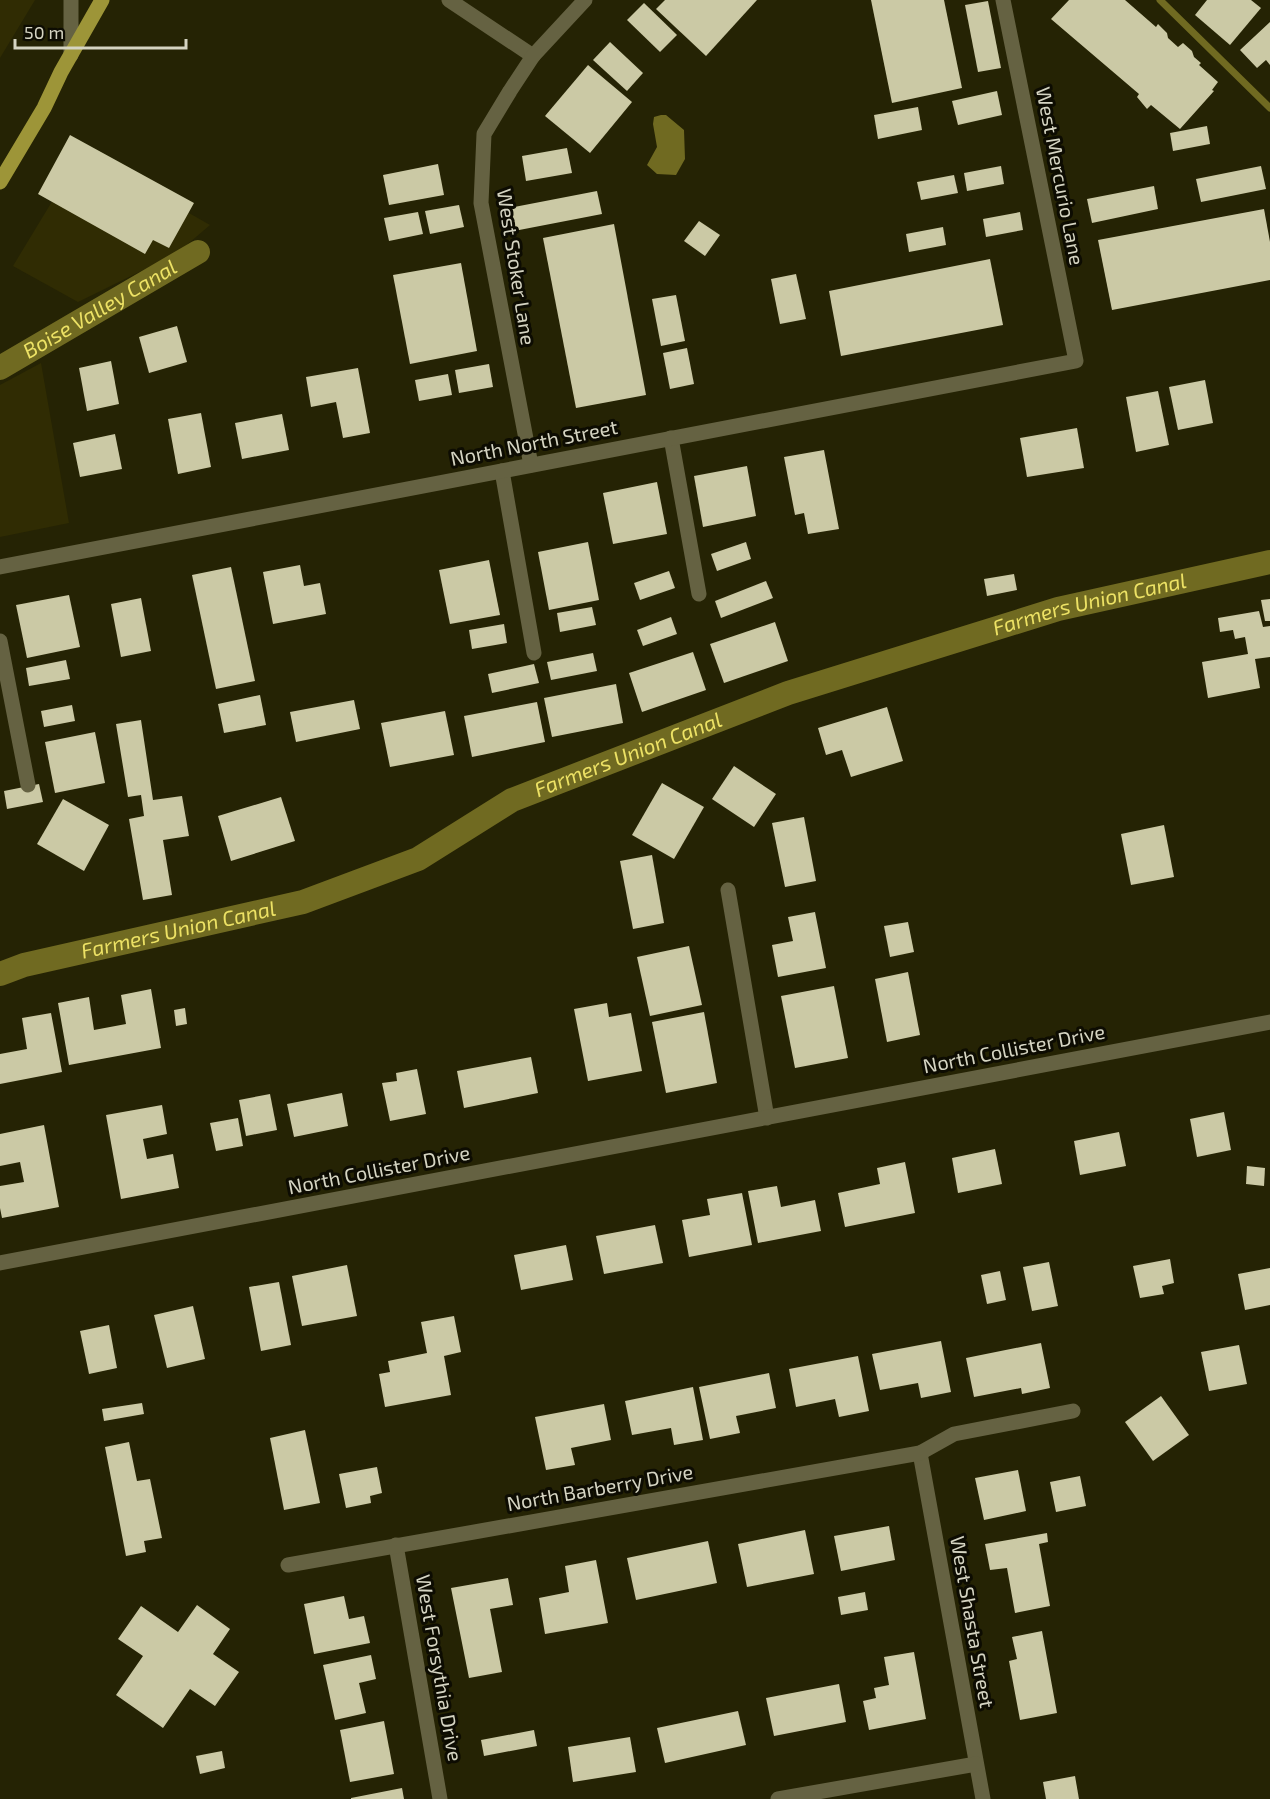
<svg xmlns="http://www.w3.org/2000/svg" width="1270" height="1799" font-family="'Exo 2',sans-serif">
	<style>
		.built { fill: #302c03 }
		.water { fill: #706a21 }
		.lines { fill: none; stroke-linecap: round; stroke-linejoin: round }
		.stream { stroke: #706a21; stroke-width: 7 }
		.canal { stroke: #706a21; stroke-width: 24 }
		.building { fill: #cbc9a5 }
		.minor { stroke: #656242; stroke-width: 15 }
		.tertiary { stroke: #656242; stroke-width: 15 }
		.primary { stroke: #9d9538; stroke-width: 15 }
		.labels { text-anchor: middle; stroke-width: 6; stroke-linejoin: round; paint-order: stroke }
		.street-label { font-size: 20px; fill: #d5d4c2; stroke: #0d0c02 }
		.water-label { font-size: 21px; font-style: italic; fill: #ede265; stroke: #0d0c02 }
	</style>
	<rect width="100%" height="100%" fill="#252304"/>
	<g class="built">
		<polygon points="0,0 35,0 0,58"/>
		<polygon points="82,152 210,225 176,254 78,302 13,266"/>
		<polygon points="41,363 69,523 0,537 0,385"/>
	</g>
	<polygon class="water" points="661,115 666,115 684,130 685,159 676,175 657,174 647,165 657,147 653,124 654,117"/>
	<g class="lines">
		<polyline class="stream" points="1160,0 1270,108"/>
		<g class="canal">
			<path id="s1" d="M 0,368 L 198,252"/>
			<path id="s2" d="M 0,974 L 24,965 L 303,902 L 418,859 L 512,800 L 788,693 L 1058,609 L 1270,562"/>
		</g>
	</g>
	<g class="building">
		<polygon points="665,0 757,0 706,56 656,9"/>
		<polygon points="871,0 944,0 962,88 892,103"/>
		<polygon points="1069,0 1125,0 1156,27 1158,24 1167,33 1168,38 1178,47 1183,43 1192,51 1194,57 1201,63 1199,65 1218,82 1212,90 1214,91 1180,129 1151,105 1147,109 1137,97 1139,94 1051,19"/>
		<polygon points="1207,0 1251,0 1261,8 1230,45 1195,15"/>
		<polygon points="988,1 1001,68 978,72 965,5"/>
		<polygon points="644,3 677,35 660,52 627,20"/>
		<polygon points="1270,22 1270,65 1266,60 1257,68 1240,50"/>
		<polygon points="610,42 643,73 627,91 593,60"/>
		<polygon points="588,65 632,102 590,153 545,116"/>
		<polygon points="997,91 1002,115 958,125 952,101"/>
		<polygon points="918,107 922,130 878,139 874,115"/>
		<polygon points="1207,126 1210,144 1173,151 1170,133"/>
		<polygon points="70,135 194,203 169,248 153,240 145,254 38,194"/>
		<polygon points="567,148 572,173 526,181 522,156"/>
		<polygon points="438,164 444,195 389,205 383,175"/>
		<polygon points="1001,166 1004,184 967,191 964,173"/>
		<polygon points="1261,166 1266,189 1201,202 1196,179"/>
		<polygon points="954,175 958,193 921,200 917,182"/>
		<polygon points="1154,186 1158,209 1092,223 1087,199"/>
		<polygon points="597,191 602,214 514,231 509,208"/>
		<polygon points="459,205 464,227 430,234 425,211"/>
		<polygon points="1264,209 1270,242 1270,280 1112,310 1098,240"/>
		<polygon points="418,212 423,234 389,241 384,218"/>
		<polygon points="1020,212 1023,230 986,237 983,219"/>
		<polygon points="699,221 720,235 705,256 684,241"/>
		<polygon points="614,224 646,395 576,408 543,238"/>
		<polygon points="943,227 946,245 909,252 906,234"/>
		<polygon points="990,259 1003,325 841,356 829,291"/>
		<polygon points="461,263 477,351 410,364 393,275"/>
		<polygon points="796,274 806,319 780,324 771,279"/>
		<polygon points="676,295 685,341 661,346 652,299"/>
		<polygon points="177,326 187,362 149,373 139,337"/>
		<polygon points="687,348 694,384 670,389 663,353"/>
		<polygon points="111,361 119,404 87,411 79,368"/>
		<polygon points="489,364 493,387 459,393 455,370"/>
		<polygon points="358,368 370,433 343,438 336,402 311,407 306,377"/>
		<polygon points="448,374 452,395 419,401 415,380"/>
		<polygon points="1205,380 1213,423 1178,430 1169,387"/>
		<polygon points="1158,391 1169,445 1136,452 1126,397"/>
		<polygon points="201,413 211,467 178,474 168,419"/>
		<polygon points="282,414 289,450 242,459 235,423"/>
		<polygon points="1077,428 1084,468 1027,477 1020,438"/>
		<polygon points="115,434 122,469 80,477 73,443"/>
		<polygon points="824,450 839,529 808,534 804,513 795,515 784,457"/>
		<polygon points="747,466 756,516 703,527 694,476"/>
		<polygon points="657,482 667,534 613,544 603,493"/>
		<polygon points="588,542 599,600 549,610 538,552"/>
		<polygon points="746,542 751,559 717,571 711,554"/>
		<polygon points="489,560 500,615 450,624 439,570"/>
		<polygon points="300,565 304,586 320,583 326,614 273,624 263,572"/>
		<polygon points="231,567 255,681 216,689 192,575"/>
		<polygon points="669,571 675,588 640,600 634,583"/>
		<polygon points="1014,574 1017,590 987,596 984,579"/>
		<polygon points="766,581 773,598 721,618 715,601"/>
		<polygon points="69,595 80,647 27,658 16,605"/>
		<polygon points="141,598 151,651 121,657 111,604"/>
		<polygon points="1270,599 1270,621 1265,621 1261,600"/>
		<polygon points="592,607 596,625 560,632 557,613"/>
		<polygon points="1259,611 1263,627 1270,626 1270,657 1255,659 1260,688 1208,698 1202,662 1248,654 1245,637 1235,639 1233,630 1220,632 1218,618"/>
		<polygon points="671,617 677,634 643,646 637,630"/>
		<polygon points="775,622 788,661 724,683 710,644"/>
		<polygon points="504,624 507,643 472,649 469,630"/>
		<polygon points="693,652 706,690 642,712 629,673"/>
		<polygon points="593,653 597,671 551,680 547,662"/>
		<polygon points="66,660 70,679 29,686 26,668"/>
		<polygon points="534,664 539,683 492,693 488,674"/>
		<polygon points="616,684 623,723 552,737 544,698"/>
		<polygon points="260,695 266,725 224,733 218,704"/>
		<polygon points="354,700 360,729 296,742 290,712"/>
		<polygon points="537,702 545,742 472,757 464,716"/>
		<polygon points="72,705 75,721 44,727 41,711"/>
		<polygon points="887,707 903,761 851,777 842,750 826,755 818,728"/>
		<polygon points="445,711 454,755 390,767 381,723"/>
		<polygon points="141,720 153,800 182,796 189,836 163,840 172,895 143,900 129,819 144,816 141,795 128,797 116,724"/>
		<polygon points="95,732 105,783 55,793 45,742"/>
		<polygon points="734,766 776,794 754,827 712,799"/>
		<polygon points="662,783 704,807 674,859 632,835"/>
		<polygon points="39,784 43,802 7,809 4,791"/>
		<polygon points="281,797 295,841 231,861 218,816"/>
		<polygon points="63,799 109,825 84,871 37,844"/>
		<polygon points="804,817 816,881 785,887 772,823"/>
		<polygon points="1164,825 1174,877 1131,885 1121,834"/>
		<polygon points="652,855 664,923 633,929 620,861"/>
		<polygon points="815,912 826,968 778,977 772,945 793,941 788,917"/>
		<polygon points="908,922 914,952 890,957 884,926"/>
		<polygon points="689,946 702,1005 650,1016 637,957"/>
		<polygon points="908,972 920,1035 887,1042 875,979"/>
		<polygon points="834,986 848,1058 795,1068 781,996"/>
		<polygon points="151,989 161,1048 69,1065 58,1003 89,997 94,1030 126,1024 121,995"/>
		<polygon points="607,1003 609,1017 631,1013 642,1071 588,1081 574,1009"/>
		<polygon points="185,1008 187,1024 176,1026 174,1010"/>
		<polygon points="704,1012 717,1083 666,1093 652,1022"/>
		<polygon points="51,1013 62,1072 0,1084 0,1054 27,1049 22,1018"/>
		<polygon points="531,1057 538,1093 464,1108 457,1071"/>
		<polygon points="417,1069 426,1114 390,1121 382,1083 397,1081 396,1073"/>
		<polygon points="342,1093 348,1126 294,1137 287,1104"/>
		<polygon points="270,1094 277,1130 246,1136 239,1100"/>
		<polygon points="162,1105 167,1134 143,1139 147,1159 173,1154 179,1188 121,1199 106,1115"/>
		<polygon points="1224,1112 1231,1150 1197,1157 1190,1119"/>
		<polygon points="238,1118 243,1146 216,1151 210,1123"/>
		<polygon points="44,1125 59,1207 2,1218 0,1208 0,1186 24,1182 20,1162 0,1166 0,1134"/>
		<polygon points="1119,1132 1126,1166 1080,1175 1074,1141"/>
		<polygon points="995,1149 1002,1184 958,1193 952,1158"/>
		<polygon points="905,1162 915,1213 845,1227 838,1193 880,1184 877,1168"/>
		<polygon points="1247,1166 1265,1168 1264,1186 1246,1184"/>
		<polygon points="777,1186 781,1207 815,1200 821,1231 758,1243 748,1191"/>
		<polygon points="742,1193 752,1245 689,1257 682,1220 710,1215 707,1199"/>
		<polygon points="655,1225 663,1263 604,1274 596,1236"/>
		<polygon points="566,1245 573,1280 521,1290 514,1255"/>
		<polygon points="1170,1259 1174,1283 1162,1286 1164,1294 1140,1298 1133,1266"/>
		<polygon points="1049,1262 1058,1306 1032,1311 1023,1267"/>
		<polygon points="347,1265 357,1316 302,1326 292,1276"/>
		<polygon points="1270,1268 1270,1305 1245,1310 1238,1274"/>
		<polygon points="1000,1271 1006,1300 987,1304 981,1275"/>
		<polygon points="279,1282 291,1345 261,1351 249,1287"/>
		<polygon points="193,1306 205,1359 167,1368 154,1315"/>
		<polygon points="454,1316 461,1352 444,1356 451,1395 385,1407 379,1374 390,1372 388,1361 427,1353 421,1322"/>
		<polygon points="109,1325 117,1368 89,1374 80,1331"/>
		<polygon points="941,1341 951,1392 921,1398 918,1383 880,1390 872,1354"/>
		<polygon points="1041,1343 1050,1388 1022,1394 1021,1388 974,1397 966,1358"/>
		<polygon points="1239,1345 1247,1384 1209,1391 1201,1352"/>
		<polygon points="858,1356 869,1411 839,1417 835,1399 796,1407 789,1369"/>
		<polygon points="769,1373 776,1408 736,1416 740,1433 710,1439 699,1387"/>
		<polygon points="693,1387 703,1440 674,1445 671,1428 632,1435 625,1401"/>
		<polygon points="1161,1396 1189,1435 1153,1461 1125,1422"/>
		<polygon points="142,1403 144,1414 104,1421 102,1409"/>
		<polygon points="604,1404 611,1440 571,1448 575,1465 546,1470 535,1417"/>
		<polygon points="305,1430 320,1503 284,1510 270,1438"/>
		<polygon points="129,1442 137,1481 150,1479 162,1538 144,1541 146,1552 126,1556 105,1447"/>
		<polygon points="377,1467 382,1493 370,1496 371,1503 346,1508 339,1474"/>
		<polygon points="1018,1470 1026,1511 984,1520 975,1478"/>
		<polygon points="1080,1476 1086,1506 1056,1512 1050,1482"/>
		<polygon points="889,1526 895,1560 841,1571 834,1536"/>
		<polygon points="805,1530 814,1574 747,1587 738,1544"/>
		<polygon points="1047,1533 1048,1542 1039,1544 1050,1606 1015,1613 1007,1568 990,1570 985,1544"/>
		<polygon points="708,1541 717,1583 636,1600 627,1558"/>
		<polygon points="596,1560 608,1623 545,1634 539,1598 569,1592 565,1566"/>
		<polygon points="508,1578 513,1605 490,1609 502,1672 469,1678 451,1588"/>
		<polygon points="865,1592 868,1610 841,1615 838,1597"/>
		<polygon points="344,1596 349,1619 364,1616 370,1643 314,1654 304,1604"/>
		<polygon points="197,1605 230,1629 213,1654 239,1672 215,1706 190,1689 163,1728 116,1695 143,1656 118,1639 141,1606 178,1632"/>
		<polygon points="1042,1631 1057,1713 1020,1720 1009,1661 1017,1659 1012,1637"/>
		<polygon points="914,1652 926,1719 869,1730 863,1701 876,1698 874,1688 889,1685 884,1657"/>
		<polygon points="371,1655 376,1679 359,1683 366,1713 335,1720 323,1665"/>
		<polygon points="839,1684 846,1722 774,1736 766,1698"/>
		<polygon points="738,1711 746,1745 665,1763 657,1728"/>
		<polygon points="384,1721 394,1774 350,1782 340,1730"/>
		<polygon points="534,1730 537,1746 484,1756 481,1740"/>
		<polygon points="630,1737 636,1772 573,1782 568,1747"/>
		<polygon points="222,1751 225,1768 200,1774 196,1756"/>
		<polygon points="1075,1776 1079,1799 1046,1799 1043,1782"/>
		<polygon points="402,1788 404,1799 351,1799 351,1798"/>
	</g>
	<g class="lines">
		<g class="minor">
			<polyline points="449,0 533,56"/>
			<polyline points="71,55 71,0"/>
			<polyline points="671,438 699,594"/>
			<polyline points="531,465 481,203 484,134 510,91 533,56 585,0"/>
			<polyline points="502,471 534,653"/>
			<polyline points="0,567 1076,361 1003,0"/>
			<polyline points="0,641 28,785"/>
			<polyline points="728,890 767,1118"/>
			<polyline points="920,1453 983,1799"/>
			<polyline points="396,1545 440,1799"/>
			<polyline points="288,1565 920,1453 954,1434 1073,1411"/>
			<polyline points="778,1799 976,1764"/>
		</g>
		<polyline class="tertiary" points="0,1263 1270,1022"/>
		<polyline class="primary" points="0,182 44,108 61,72 102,0"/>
	</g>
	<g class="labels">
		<g class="street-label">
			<text transform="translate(1060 176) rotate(79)" y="7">West Mercurio Lane</text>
			<text transform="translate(516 267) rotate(81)" y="7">West Stoker Lane</text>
			<text transform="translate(534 443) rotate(-11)" y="7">North North Street</text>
			<text transform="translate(1014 1049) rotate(-11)" y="7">North Collister Drive</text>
			<text transform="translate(379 1170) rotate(-11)" y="7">North Collister Drive</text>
			<text transform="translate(600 1488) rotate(-10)" y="7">North Barberry Drive</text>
			<text transform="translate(972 1622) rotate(80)" y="7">West Shasta Street</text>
			<text transform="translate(439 1668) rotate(80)" y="7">West Forsythia Drive</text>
		</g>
		<g class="water-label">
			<text dy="7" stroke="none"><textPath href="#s1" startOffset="116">Boise Valley Canal</textPath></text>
			<text dy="7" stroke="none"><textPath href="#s2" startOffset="1156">Farmers Union Canal</textPath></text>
			<text dy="7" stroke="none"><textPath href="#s2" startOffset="670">Farmers Union Canal</textPath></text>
			<text dy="7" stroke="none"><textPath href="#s2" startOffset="184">Farmers Union Canal</textPath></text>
		</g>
	</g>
	<path d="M15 39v9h171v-9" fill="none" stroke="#d5d4c2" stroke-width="3"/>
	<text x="24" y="39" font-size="18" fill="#d5d4c2" stroke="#0d0c02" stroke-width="4.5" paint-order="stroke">50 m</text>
</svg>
